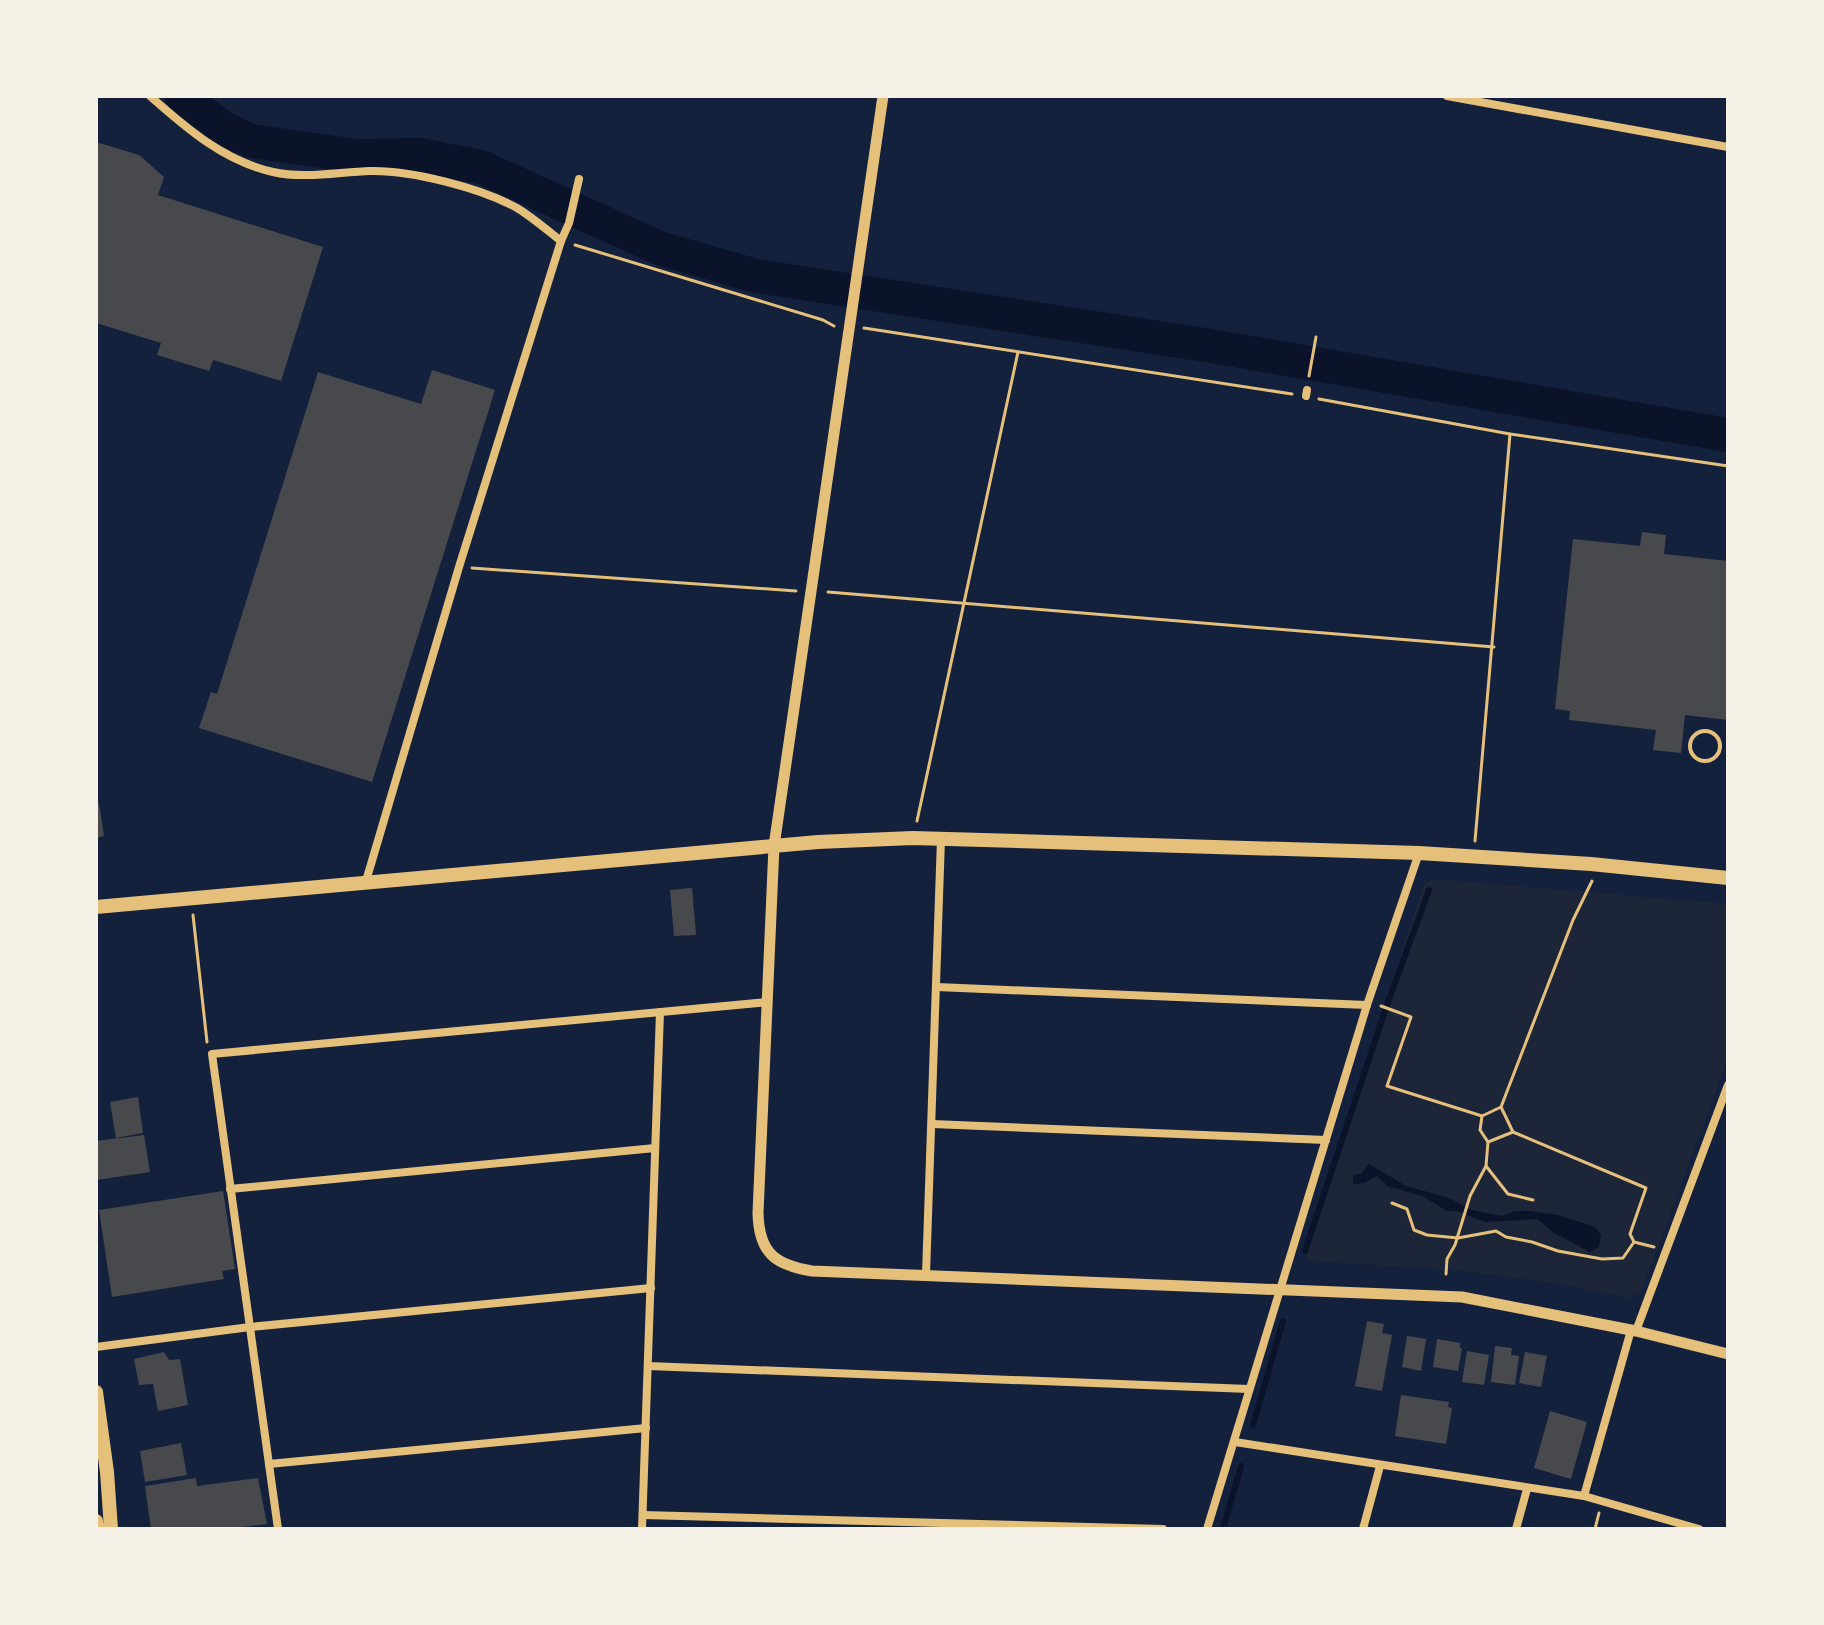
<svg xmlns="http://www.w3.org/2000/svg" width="1824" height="1625" font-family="'Open Sans',sans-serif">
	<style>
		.green { fill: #1d2539 }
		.water { fill: #0b132b }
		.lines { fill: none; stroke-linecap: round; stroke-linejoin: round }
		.stream { stroke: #0b132b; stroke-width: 6 }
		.river { stroke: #0b132b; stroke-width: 34 }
		.building { fill: #48494c }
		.path { stroke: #e5c07b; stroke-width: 3 }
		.service { stroke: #e5c07b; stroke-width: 4 }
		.minor { stroke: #e5c07b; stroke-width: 8 }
		.tertiary { stroke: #e5c07b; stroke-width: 11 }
		.trunk { stroke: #e5c07b; stroke-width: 14 }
	</style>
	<rect width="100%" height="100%" fill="#14213d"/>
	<polygon class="green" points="1436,879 1728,904 1728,1058 1641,1293 1629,1298 1563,1284 1456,1270 1309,1261 1302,1252 1424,884"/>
	<polygon class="water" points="1369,1164 1406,1186 1449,1198 1472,1210 1502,1216 1515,1211 1530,1211 1558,1215 1595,1227 1601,1235 1599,1247 1590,1252 1554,1233 1537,1219 1485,1222 1457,1211 1447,1211 1422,1196 1387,1186 1377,1176 1364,1183 1353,1184 1353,1175 1361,1174"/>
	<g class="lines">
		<g class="stream">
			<polyline points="1305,1251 1389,999 1429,890"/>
			<polyline points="1253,1425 1283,1321"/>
			<polyline points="1223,1529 1241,1466"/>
		</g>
		<polyline class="river" points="182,96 222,127 251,141 357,156 420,155 481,167 659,248 756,276 1205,345 1728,435"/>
	</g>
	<g class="building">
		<polygon points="96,142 139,155 164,177 158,195 323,247 281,381 213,360 209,371 157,355 161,343 96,323"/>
		<polygon points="432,370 495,390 372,782 199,728 211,692 217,694 318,372 421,404"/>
		<polygon points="1642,532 1666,535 1664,554 1728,561 1728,720 1685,715 1681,753 1653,750 1656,730 1569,720 1570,711 1555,709 1573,539 1640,546"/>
		<polygon points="99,803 104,836 96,838 96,804"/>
		<polygon points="692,888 696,935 674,936 670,890"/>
		<polygon points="138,1097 143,1133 116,1138 110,1102"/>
		<polygon points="144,1135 150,1172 97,1180 96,1141"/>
		<polygon points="223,1191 235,1269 222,1271 224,1279 112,1297 99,1210"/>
		<polygon points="1367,1321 1384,1324 1382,1333 1392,1335 1382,1391 1355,1386"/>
		<polygon points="1407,1336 1426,1339 1421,1371 1402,1367"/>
		<polygon points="1437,1339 1460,1343 1460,1348 1462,1348 1458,1371 1433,1367"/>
		<polygon points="1495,1346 1512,1348 1511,1355 1519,1356 1515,1385 1491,1382"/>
		<polygon points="1467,1351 1489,1355 1484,1385 1462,1382"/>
		<polygon points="164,1352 169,1360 180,1359 188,1405 158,1411 153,1384 139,1385 134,1359"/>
		<polygon points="1525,1352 1547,1356 1541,1387 1519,1383"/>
		<polygon points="1401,1395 1449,1402 1448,1407 1452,1408 1446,1444 1395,1436"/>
		<polygon points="1550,1411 1587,1422 1571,1479 1534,1468"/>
		<polygon points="181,1443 187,1475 145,1482 140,1451"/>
		<polygon points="196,1478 197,1486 258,1478 267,1524 226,1529 151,1529 145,1486"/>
	</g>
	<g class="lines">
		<g class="path">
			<polyline points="575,245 823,320 834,326"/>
			<polyline points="864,328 1292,394"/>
			<polyline points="1309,376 1316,337"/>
			<polyline points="1319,399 1510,434 1728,466"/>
			<polyline points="472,568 796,591"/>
			<polyline points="828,592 1494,647"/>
			<polyline points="917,821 1018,352"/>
			<polyline points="1475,841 1510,434"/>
			<polyline points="193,915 207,1042"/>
			<polyline points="1381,1006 1411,1017 1387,1086 1482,1116 1501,1107 1513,1132 1646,1188 1630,1234 1634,1242 1654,1247"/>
			<polyline points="1501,1107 1573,920 1592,881"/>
			<polyline points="1482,1116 1480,1130 1488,1142 1486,1166 1508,1194 1533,1200"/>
			<polyline points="1488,1142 1513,1132"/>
			<polyline points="1392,1203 1407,1209 1414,1230 1427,1235 1458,1238 1496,1231 1506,1237 1532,1242 1558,1251 1602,1259 1623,1258 1634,1242"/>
			<polyline points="1446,1274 1447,1259 1455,1245 1470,1196 1486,1166"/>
			<polyline points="1595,1529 1599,1513"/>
		</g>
		<circle class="service" cx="1705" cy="746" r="15"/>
		<g class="minor">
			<path d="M 150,96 C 186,128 224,161 273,172 C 304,179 338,172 370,171 C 411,170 481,188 517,208 C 532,217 547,230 561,241"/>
			<polyline points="1447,96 1728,147"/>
			<polyline points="1306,396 1307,390"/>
			<polyline points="366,881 459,567 561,241 569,223 579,179"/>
			<polyline points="937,987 1367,1005"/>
			<polyline points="932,1124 1326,1140"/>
			<polyline points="230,1189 655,1148"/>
			<polyline points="926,1274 941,839"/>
			<polyline points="1636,1331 1728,1085"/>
			<polyline points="96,1347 250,1327 651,1288"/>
			<polyline points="648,1366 1249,1389"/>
			<polyline points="1235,1442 1584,1496 1699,1529"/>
			<polyline points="269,1464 646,1428"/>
			<polyline points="1584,1496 1631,1330"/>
			<polyline points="643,1515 1163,1529"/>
			<polyline points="278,1529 212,1054 768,1002"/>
			<polyline points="642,1529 660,1012"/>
			<polyline points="1207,1529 1367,1005 1419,853"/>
			<polyline points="1363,1529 1380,1466"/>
			<polyline points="1516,1529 1527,1489"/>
		</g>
		<path class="tertiary" d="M 883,96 L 774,846 L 758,1213 C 759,1253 775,1265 812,1271 L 1462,1297 L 1636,1331 L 1728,1354"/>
		<g class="trunk">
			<polyline points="96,907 818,842 913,838 1419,853 1591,864 1728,878"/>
			<polyline points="96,1392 107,1472 111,1529"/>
			<polyline points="96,1521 98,1529"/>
		</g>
	</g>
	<rect width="1824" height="1625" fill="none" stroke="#f6f1e7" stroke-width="196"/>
</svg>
